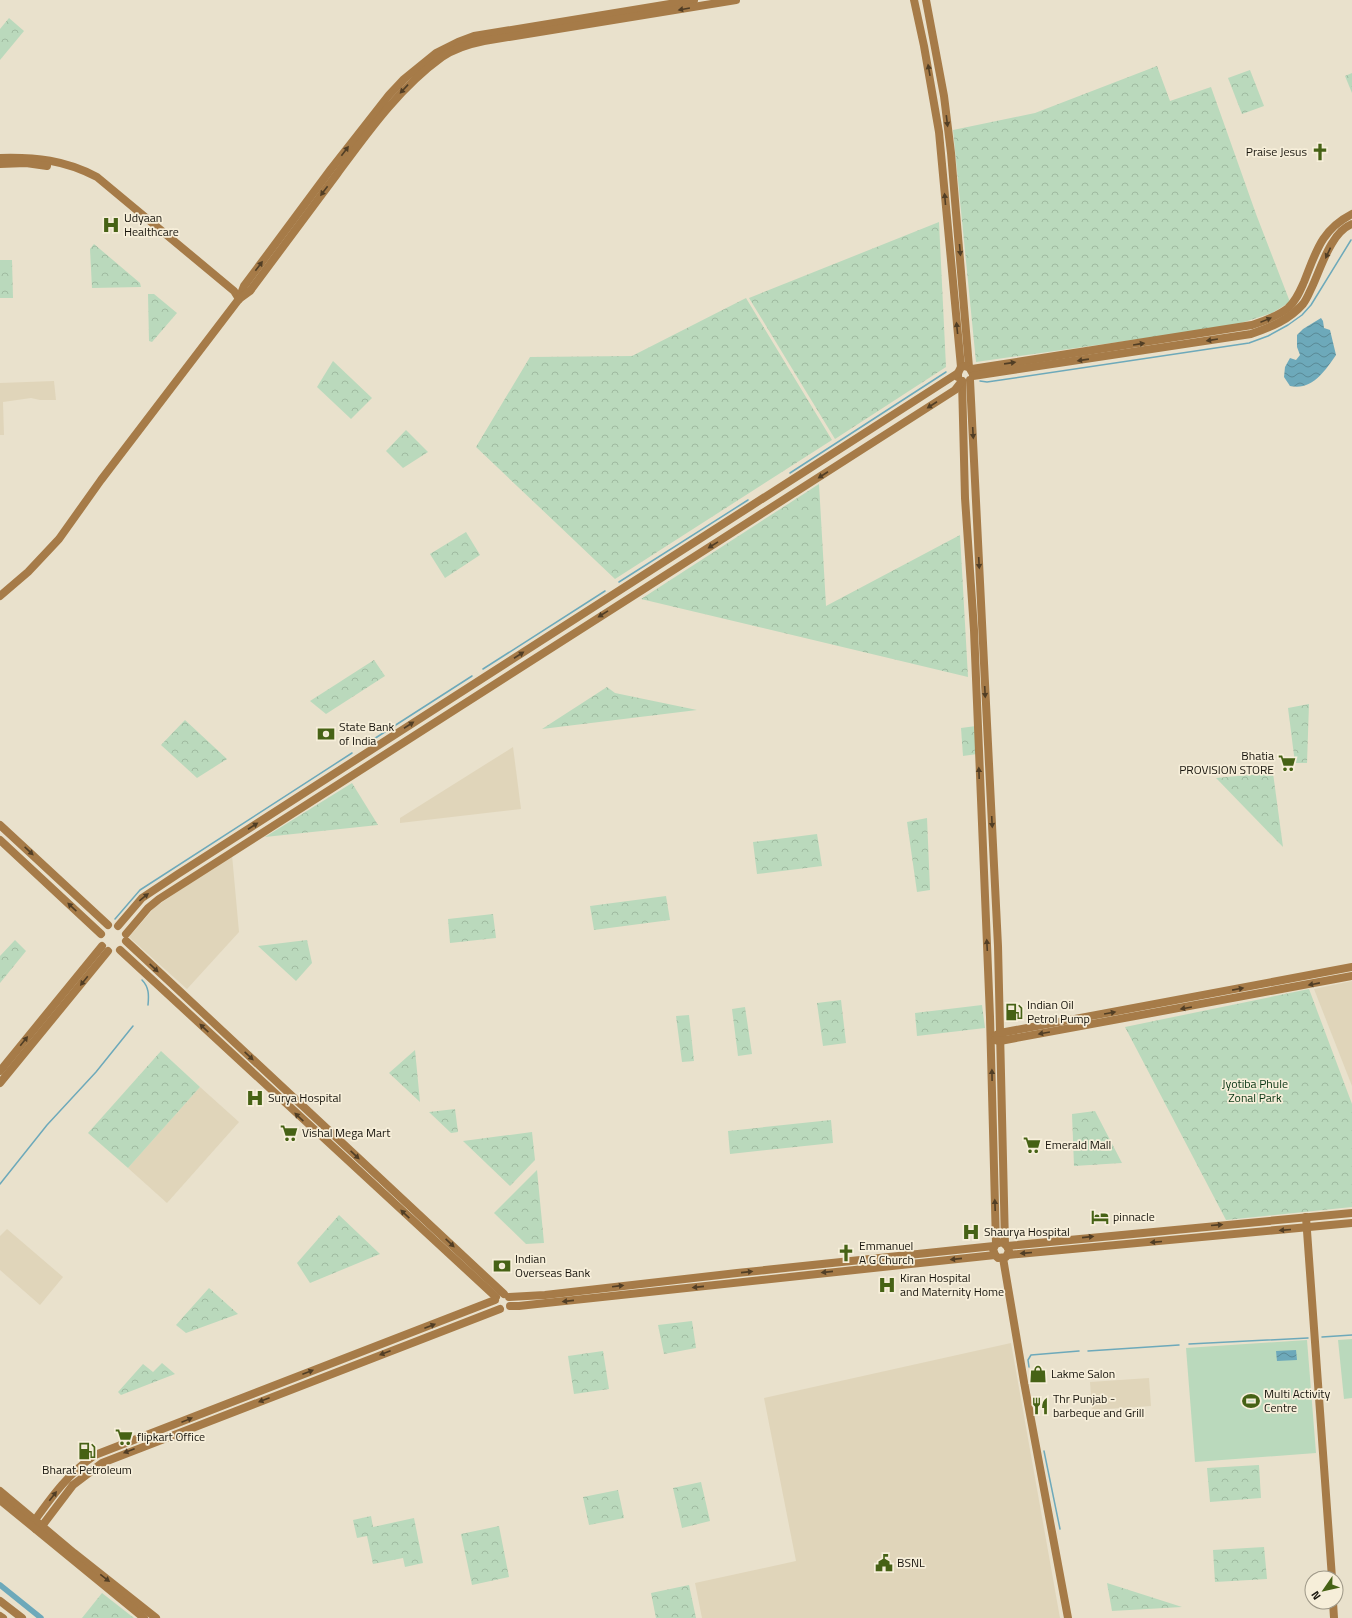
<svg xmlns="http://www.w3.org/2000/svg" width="1352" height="1618" font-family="'Titillium Web',sans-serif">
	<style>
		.built { fill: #e0d5ba }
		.grass { fill: #bad9bc }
		.park { fill: url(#park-crowns) }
		.water { fill: url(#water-waves) }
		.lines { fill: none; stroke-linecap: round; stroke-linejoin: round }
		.stream { stroke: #6da9ba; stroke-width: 1.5 }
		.canal { stroke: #6da9ba; stroke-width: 5.5 }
		.secondary { stroke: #a67b48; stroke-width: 8 }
		.oneway { fill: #513e25 }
		.labels { text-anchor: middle; stroke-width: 3.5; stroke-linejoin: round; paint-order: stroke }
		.poi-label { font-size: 12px; fill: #19160e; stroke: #f6eed9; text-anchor: start }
		.park-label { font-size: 12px; fill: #073412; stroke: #f6eed9 }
	</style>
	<defs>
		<pattern id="park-crowns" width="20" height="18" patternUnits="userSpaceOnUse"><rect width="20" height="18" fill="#bad9bc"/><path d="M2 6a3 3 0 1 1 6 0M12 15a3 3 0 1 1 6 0" fill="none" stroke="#9fbaa0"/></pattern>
		<pattern id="water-waves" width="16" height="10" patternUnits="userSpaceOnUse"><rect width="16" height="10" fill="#6da9ba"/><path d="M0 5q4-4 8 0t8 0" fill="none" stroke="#598996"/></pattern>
	</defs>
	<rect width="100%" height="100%" fill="#e9e1cc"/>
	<g class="built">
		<polygon points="54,381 56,400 40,400 31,398 3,402 4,435 0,435 0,383"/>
		<polygon points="513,747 521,809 400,823 400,818"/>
		<polygon points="232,855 239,932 187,989 129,937 155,907"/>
		<polygon points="1352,981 1352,1086 1314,989"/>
		<polygon points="200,1087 239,1122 167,1203 128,1168"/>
		<polygon points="7,1229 63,1277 40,1305 0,1270 0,1236"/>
		<polygon points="1011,1343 1060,1618 702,1618 695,1583 796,1561 764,1398"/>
		<polygon points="1149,1378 1151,1406 1092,1410 1090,1382"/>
	</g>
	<g class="grass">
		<polygon points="1352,1339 1352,1398 1344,1399 1338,1340"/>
		<polygon points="1307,1340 1316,1453 1195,1462 1186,1348"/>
	</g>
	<g class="park">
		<polygon points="9,18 24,31 0,60 0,29"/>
		<polygon points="1157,66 1170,101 1211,87 1256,214 1290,302 1272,313 1232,326 976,362 953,130 1035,113"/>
		<polygon points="1250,70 1264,106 1242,114 1228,78"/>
		<polygon points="1352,73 1352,93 1345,76"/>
		<polygon points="939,222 946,367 835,439 749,298"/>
		<polygon points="94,244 140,283 141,287 92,288 90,249"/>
		<polygon points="0,260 12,260 13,298 0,298"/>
		<polygon points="148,294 154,294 177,313 152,342 149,341"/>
		<polygon points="746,298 832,440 615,579 476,447 530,357 632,356"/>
		<polygon points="333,361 372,398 351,419 317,387"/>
		<polygon points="406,430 428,452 403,468 386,451"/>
		<polygon points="819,484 826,606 960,535 968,677 641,599"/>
		<polygon points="466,532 480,555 445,578 430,554"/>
		<polygon points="374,660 385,676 326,714 310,701"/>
		<polygon points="607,687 615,693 697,710 542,729"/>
		<polygon points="1309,704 1307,763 1295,763 1288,708"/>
		<polygon points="185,720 227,759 197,778 161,745"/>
		<polygon points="976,726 977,754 963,756 961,728"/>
		<polygon points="1273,773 1283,847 1216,778"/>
		<polygon points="352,783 378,825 265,837"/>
		<polygon points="927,818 930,890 917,892 907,822"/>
		<polygon points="817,834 822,866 757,874 753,842"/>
		<polygon points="666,896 670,920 594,930 590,906"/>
		<polygon points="493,914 496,938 450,943 448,919"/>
		<polygon points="15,940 26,951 0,983 0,956"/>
		<polygon points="307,940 312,963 296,981 258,946"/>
		<polygon points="1309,989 1352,1104 1352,1207 1226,1220 1125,1027"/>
		<polygon points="841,1000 846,1043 823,1046 817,1003"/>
		<polygon points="982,1005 985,1028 917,1036 915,1013"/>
		<polygon points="745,1007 752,1054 738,1056 732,1009"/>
		<polygon points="689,1015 694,1061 682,1062 676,1016"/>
		<polygon points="415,1050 420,1102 389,1073"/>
		<polygon points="161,1051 200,1087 128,1168 88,1133"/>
		<polygon points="455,1109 458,1132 451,1133 429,1112"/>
		<polygon points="1095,1111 1122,1163 1074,1166 1072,1114"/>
		<polygon points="831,1120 833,1143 730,1154 728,1131"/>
		<polygon points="532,1132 535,1160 510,1186 463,1141"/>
		<polygon points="537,1170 544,1243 526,1244 494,1213"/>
		<polygon points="339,1215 380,1254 310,1283 297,1263"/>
		<polygon points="209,1288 238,1314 186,1333 176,1325"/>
		<polygon points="692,1321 696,1348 664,1354 658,1325"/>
		<polygon points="603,1351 609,1389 574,1394 568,1356"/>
		<polygon points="162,1363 175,1374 121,1395 118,1392 143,1364 153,1372"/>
		<polygon points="1259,1465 1261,1498 1210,1502 1207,1468"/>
		<polygon points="701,1482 710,1521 682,1528 673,1488"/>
		<polygon points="618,1490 624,1518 589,1525 583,1497"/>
		<polygon points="371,1516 373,1527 414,1518 423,1563 405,1567 403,1558 373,1564 367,1536 357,1538 353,1520"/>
		<polygon points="499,1526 509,1577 472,1585 461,1534"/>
		<polygon points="1264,1547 1267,1579 1215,1582 1213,1550"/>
		<polygon points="1107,1583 1182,1607 1112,1611"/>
		<polygon points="689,1585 696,1618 656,1618 651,1593"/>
		<polygon points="102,1593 134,1618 82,1618"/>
	</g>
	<g class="water">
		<path d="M 1321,318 L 1323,321 L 1324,328 L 1330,330 L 1336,355 C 1325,371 1312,391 1290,386 L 1284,377 L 1285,367 L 1290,358 L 1296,360 L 1300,355 L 1297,347 L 1297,335 L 1303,329 Z"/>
		<polygon points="1296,1350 1297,1360 1277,1361 1276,1351"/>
	</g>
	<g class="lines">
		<g class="stream">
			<polyline points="980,381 987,382 1249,343 1268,336 1288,325 1302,315 1311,305 1351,240"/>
			<polyline points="790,473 946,372"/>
			<polyline points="619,582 748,500"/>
			<polyline points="483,669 605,591"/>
			<polyline points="363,746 472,676"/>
			<polyline points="115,919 140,890 352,753"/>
			<path d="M 142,980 C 149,987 149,995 148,1005"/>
			<polyline points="0,1184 47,1125 96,1072 133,1026"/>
			<polyline points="1322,1337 1352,1335"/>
			<polyline points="1189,1344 1308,1338"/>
			<polyline points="1088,1351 1179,1345"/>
			<polyline points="1029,1367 1028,1360 1031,1355 1079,1351"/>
			<polyline points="1044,1451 1060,1529"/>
		</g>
		<polyline class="canal" points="0,1585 41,1618"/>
		<g class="secondary">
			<polyline points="914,0 924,46 939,132 961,367 958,373 958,377"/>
			<polyline points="926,0 944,96 951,153 969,367"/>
			<path d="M 0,158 C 36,157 65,160 97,177 L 234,291 L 239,299"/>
			<polyline points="0,164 26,163 47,166"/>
			<polyline points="239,299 244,286 331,169 389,95 404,79 436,53 458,42 474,36 694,0"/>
			<polyline points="961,367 964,366 969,367 973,374"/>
			<path d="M 972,369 L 1252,325 C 1264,321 1278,316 1288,308 C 1296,301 1300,291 1304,282 C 1316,252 1321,230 1352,214"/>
			<path d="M 973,376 L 1251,334 C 1271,327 1289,320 1303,304 C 1307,299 1309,293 1312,287 C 1321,268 1331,232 1352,224"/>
			<polyline points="970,380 998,946 1005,1244"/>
			<polyline points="962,381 965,498 974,630 990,1017 996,1244 993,1249 995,1255 998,1258 1006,1257 1009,1251 1007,1246 1002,1242 996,1244"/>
			<path d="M 0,596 L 28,572 L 59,539 L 101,480 L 239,299 L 250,291 C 279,252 308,213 337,174 C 368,132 399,88 442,57 C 455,48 469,44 484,41 L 736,0"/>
			<polyline points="0,825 108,925"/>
			<polyline points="0,840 101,934"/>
			<polyline points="118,926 142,898 178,874 958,373"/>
			<polyline points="126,934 148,908 159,899 955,390 962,381"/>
			<polyline points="126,941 504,1294"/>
			<polyline points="120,950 496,1297"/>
			<polyline points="996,1035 1000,1033 1352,967"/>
			<polyline points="995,1040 1000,1041 1352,976"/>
			<polyline points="0,1071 102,946"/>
			<polyline points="0,1083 108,951"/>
			<polyline points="1306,1217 1332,1578"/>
			<polyline points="1007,1246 1352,1213"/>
			<polyline points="1008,1255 1352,1223"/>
			<polyline points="1003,1258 1024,1382 1068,1618"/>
			<polyline points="509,1297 545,1295 737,1273 994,1246"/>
			<path d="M 495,1300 L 95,1455 C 69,1473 53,1495 35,1520 L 36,1529 L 42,1526 L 73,1485 L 102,1463 L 500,1309"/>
			<polyline points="510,1306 519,1306 546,1303 995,1255"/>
			<polyline points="0,1491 74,1553 156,1618"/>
			<polyline points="0,1500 144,1618"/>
			<polyline points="0,1601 22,1618"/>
			<polyline points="1333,1602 1334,1618"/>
			<polyline points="0,1616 3,1618"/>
		</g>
	</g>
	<defs><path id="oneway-solid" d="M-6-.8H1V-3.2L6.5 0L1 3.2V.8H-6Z"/></defs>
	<g class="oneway">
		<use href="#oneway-solid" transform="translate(684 9) rotate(170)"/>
		<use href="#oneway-solid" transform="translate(929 70) rotate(-100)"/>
		<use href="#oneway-solid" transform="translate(404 89) rotate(133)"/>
		<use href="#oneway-solid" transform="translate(947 121) rotate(83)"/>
		<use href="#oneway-solid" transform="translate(345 151) rotate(-53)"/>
		<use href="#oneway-solid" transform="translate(324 191) rotate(127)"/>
		<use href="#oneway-solid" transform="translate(945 199) rotate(-95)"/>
		<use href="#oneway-solid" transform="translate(960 250) rotate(85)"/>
		<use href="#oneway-solid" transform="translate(1328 253) rotate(115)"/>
		<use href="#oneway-solid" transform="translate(259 266) rotate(-53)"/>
		<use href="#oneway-solid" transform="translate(1266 320) rotate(-22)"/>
		<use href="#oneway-solid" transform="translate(957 328) rotate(-96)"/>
		<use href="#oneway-solid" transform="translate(1212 340) rotate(171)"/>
		<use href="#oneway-solid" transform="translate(1139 344) rotate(-9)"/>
		<use href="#oneway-solid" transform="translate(1083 360) rotate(172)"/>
		<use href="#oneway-solid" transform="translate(1010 363) rotate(-8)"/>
		<use href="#oneway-solid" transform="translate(932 405) rotate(147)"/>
		<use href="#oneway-solid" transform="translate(973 433) rotate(87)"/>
		<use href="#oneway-solid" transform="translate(823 475) rotate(147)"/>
		<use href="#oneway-solid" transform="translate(713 545) rotate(148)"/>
		<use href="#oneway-solid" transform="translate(979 563) rotate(87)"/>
		<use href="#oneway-solid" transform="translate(603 614) rotate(148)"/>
		<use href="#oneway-solid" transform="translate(519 655) rotate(-33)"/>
		<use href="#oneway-solid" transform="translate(985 692) rotate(87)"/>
		<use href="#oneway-solid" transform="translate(409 725) rotate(-33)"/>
		<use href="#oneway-solid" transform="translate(979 773) rotate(-92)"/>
		<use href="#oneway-solid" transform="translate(992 822) rotate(87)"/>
		<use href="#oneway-solid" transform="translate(253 826) rotate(-33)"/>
		<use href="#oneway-solid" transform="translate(29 851) rotate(43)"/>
		<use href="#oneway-solid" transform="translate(144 897) rotate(-39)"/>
		<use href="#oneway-solid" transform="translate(72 907) rotate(-137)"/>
		<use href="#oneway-solid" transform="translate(987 945) rotate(-93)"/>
		<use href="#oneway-solid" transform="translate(154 968) rotate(43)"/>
		<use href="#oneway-solid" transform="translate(84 981) rotate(129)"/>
		<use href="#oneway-solid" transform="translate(1314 984) rotate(169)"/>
		<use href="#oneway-solid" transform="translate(1238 989) rotate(-11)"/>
		<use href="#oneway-solid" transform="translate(1186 1008) rotate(170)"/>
		<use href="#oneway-solid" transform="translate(1110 1013) rotate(-10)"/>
		<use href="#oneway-solid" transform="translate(204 1028) rotate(-137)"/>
		<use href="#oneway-solid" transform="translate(1044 1033) rotate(170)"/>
		<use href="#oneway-solid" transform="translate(24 1041) rotate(-51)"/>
		<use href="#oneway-solid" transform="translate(249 1056) rotate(43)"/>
		<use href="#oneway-solid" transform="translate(992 1075) rotate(-91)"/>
		<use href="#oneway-solid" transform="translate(299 1117) rotate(-137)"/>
		<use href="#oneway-solid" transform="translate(355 1155) rotate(43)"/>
		<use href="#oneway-solid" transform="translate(995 1205) rotate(-92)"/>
		<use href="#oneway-solid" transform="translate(405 1214) rotate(-137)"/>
		<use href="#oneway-solid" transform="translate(1217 1225) rotate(-5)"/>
		<use href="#oneway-solid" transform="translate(1285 1230) rotate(175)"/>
		<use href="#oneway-solid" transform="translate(1088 1237) rotate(-6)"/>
		<use href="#oneway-solid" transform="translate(1156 1242) rotate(175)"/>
		<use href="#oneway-solid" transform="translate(450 1243) rotate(43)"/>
		<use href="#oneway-solid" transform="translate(1026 1253) rotate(175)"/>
		<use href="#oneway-solid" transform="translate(956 1259) rotate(174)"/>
		<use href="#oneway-solid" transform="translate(747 1272) rotate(-6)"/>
		<use href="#oneway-solid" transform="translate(827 1272) rotate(174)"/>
		<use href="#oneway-solid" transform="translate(618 1286) rotate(-7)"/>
		<use href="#oneway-solid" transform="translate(698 1287) rotate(174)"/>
		<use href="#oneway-solid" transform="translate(568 1301) rotate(174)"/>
		<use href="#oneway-solid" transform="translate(430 1326) rotate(-21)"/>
		<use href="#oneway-solid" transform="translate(385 1353) rotate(159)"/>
		<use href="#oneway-solid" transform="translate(308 1372) rotate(-21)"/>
		<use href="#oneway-solid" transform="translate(264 1400) rotate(159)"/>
		<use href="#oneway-solid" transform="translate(187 1420) rotate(-22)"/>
		<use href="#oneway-solid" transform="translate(129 1451) rotate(159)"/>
		<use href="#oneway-solid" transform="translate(53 1496) rotate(-52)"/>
		<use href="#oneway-solid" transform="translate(105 1578) rotate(38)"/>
	</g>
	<defs>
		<g id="church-bare" transform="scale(1.38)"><path d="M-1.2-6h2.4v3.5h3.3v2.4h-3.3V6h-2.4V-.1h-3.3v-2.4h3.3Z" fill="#466215" stroke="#f6eed9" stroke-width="2.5" paint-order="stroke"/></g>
		<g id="hospital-bare" transform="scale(1.38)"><path d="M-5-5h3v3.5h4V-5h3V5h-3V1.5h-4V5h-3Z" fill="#466215" stroke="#f6eed9" stroke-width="2.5" paint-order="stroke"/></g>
		<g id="bank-bare" transform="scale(1.38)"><path d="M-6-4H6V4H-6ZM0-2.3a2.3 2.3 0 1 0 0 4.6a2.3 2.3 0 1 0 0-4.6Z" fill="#466215" stroke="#f6eed9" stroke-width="2.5" paint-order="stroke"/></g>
		<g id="supermarket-bare" transform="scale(1.38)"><path d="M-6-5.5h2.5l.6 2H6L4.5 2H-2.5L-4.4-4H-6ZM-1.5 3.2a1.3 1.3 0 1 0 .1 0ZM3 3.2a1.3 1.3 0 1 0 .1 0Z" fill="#466215" stroke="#f6eed9" stroke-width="2.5" paint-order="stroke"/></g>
		<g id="fuel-bare" transform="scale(1.38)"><path d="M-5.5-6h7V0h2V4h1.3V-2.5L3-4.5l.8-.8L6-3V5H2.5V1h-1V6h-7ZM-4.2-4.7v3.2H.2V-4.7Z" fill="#466215" stroke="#f6eed9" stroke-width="2.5" paint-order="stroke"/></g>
		<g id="hotel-bare" transform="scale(1.38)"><path d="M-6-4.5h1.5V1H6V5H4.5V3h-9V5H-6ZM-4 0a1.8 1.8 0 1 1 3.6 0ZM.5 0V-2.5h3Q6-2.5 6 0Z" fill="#466215" stroke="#f6eed9" stroke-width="2.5" paint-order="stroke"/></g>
		<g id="shop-bare" transform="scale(1.38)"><path d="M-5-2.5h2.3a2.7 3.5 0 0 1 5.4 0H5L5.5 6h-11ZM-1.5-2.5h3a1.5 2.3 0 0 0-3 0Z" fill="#466215" stroke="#f6eed9" stroke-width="2.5" paint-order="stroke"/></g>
		<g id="stadium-bare" transform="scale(1.38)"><path d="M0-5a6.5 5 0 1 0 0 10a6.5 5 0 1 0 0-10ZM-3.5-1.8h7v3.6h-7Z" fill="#466215" stroke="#f6eed9" stroke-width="2.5" paint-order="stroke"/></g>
		<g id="restaurant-bare" transform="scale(1.38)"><path d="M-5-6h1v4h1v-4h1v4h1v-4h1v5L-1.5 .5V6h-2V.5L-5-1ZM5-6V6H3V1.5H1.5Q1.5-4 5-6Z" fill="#466215" stroke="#f6eed9" stroke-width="2.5" paint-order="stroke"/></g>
		<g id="civic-bare" transform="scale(1.38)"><path d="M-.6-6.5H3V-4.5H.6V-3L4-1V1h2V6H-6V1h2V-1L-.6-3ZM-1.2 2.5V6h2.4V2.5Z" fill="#466215" stroke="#f6eed9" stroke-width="2.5" paint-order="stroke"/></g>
	</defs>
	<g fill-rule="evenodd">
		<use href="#church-bare" x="1320" y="152"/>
		<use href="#hospital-bare" x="111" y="225"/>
		<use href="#bank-bare" x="326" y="734"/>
		<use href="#supermarket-bare" x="1287" y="763"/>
		<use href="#fuel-bare" x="1014" y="1012"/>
		<use href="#hospital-bare" x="255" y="1098"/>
		<use href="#supermarket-bare" x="289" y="1133"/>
		<use href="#supermarket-bare" x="1032" y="1145"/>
		<use href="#hotel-bare" x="1100" y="1217"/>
		<use href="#hospital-bare" x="971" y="1232"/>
		<use href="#church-bare" x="846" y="1253"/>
		<use href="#bank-bare" x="502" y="1266"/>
		<use href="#hospital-bare" x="887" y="1285"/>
		<use href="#shop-bare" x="1038" y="1374"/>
		<use href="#stadium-bare" x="1251" y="1401"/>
		<use href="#restaurant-bare" x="1040" y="1406"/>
		<use href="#supermarket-bare" x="124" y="1437"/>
		<use href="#fuel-bare" x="87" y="1451"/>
		<use href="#civic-bare" x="884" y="1563"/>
	</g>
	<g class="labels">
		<g class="poi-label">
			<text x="1307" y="156" text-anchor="end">Praise Jesus</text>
			<text x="124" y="222">Udyaan<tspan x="124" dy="14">Healthcare</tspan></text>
			<text x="339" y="731">State Bank<tspan x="339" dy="14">of India</tspan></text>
			<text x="1274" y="760" text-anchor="end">Bhatia<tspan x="1274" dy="14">PROVISION STORE</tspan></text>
			<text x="1027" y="1009">Indian Oil<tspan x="1027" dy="14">Petrol Pump</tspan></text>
			<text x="268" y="1102">Surya Hospital</text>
			<text x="302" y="1137">Vishal Mega Mart</text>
			<text x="1045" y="1149">Emerald Mall</text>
			<text x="1113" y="1221">pinnacle</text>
			<text x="984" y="1236">Shaurya Hospital</text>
			<text x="859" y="1250">Emmanuel<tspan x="859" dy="14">A G Church</tspan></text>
			<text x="515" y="1263">Indian<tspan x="515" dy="14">Overseas Bank</tspan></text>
			<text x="900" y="1282">Kiran Hospital<tspan x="900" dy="14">and Maternity Home</tspan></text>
			<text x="1051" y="1378">Lakme Salon</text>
			<text x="1264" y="1398">Multi Activity<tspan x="1264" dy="14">Centre</tspan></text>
			<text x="1053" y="1403">Thr Punjab -<tspan x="1053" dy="14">barbeque and Grill</tspan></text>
			<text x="137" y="1441">flipkart Office</text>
			<text x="87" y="1474" text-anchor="middle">Bharat Petroleum</text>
			<text x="897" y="1567">BSNL</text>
		</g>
		<g class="park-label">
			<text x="1255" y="1088">Jyotiba Phule<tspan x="1255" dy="14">Zonal Park</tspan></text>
		</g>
	</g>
	<g transform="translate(1324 1590) rotate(236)"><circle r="19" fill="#f6eed9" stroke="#9e9888"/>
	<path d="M0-3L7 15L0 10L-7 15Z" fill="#466215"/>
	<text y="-6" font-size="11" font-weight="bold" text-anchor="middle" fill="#19160e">N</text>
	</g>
</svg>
